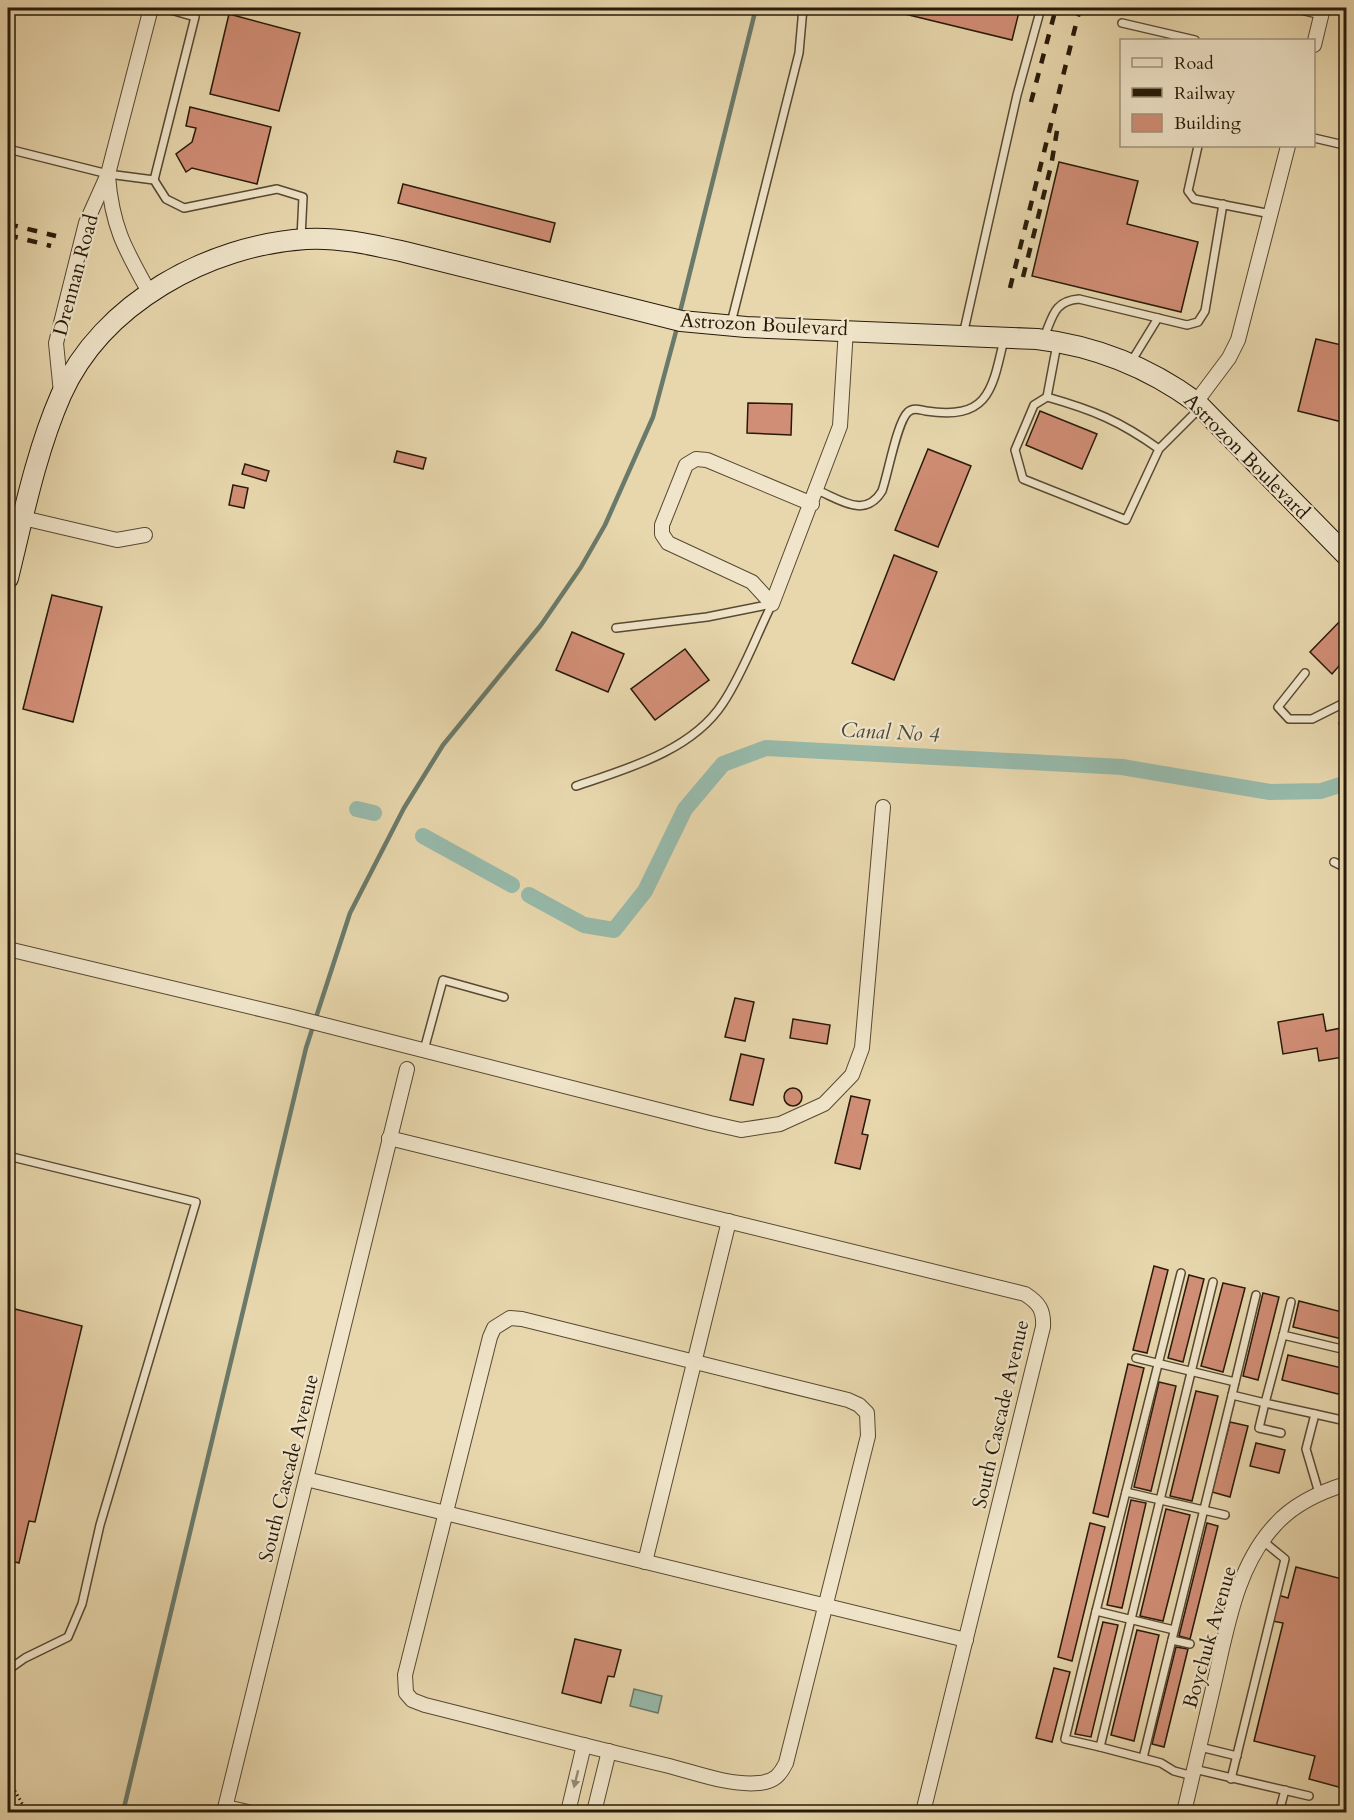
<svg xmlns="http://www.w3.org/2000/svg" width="1354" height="1820" font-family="Cardo,serif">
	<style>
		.water { fill: #97baab; stroke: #6a7a6a; stroke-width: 1.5 }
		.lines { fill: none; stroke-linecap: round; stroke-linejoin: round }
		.stream { stroke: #6a7a6a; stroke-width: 4.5 }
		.canal { stroke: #97baab; stroke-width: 16 }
		.building { fill: #d18e76; stroke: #271a09; stroke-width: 1.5 }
		.service-casing { stroke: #574932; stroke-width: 10 }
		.minor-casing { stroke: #574932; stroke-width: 16 }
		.secondary-casing { stroke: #271a09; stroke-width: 22 }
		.path { stroke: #271a09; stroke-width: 3; stroke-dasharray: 1.5 3; stroke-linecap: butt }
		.service { stroke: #f0e5ca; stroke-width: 7 }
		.minor { stroke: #f0e5ca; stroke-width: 14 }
		.secondary { stroke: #f0e5ca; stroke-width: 20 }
		.rail { stroke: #271a09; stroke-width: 4.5; stroke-dasharray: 10 10; stroke-linecap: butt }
		.oneway { fill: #968a73 }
		.labels { text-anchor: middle; stroke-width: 4.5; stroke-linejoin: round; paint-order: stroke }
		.street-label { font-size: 20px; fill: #271a09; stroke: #f0e5ca }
		.water-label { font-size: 21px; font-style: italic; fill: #494a3a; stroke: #f0e5ca }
	</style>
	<rect width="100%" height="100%" fill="#e8d7ad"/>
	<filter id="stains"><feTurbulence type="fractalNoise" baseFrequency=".00333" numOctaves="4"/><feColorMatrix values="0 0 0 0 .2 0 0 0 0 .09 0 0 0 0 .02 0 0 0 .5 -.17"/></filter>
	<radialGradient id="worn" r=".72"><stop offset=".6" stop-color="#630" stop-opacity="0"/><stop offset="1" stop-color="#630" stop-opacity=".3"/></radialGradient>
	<polygon class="water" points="634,1689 662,1696 658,1713 630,1706"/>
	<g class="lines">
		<g class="stream">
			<polyline points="679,316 756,8"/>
			<polyline points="123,1812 306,1048 350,913 404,808 443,745 541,625 581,567 605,525 653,417 678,324"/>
		</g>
		<g class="canal">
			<polyline points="357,809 374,813"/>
			<polyline points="423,836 512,885"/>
			<polyline points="529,895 584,925 614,930 645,891 685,809 723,764 766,748 1122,767 1270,792 1321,791 1346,783"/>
		</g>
	</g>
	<g class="building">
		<polygon points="880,8 1020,8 1012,40"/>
		<polygon points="229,14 300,33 279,111 210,94"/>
		<polygon points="190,107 271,127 257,184 192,168 186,172 176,154 192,142 196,128 186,126"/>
		<polygon points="1059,162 1138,181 1127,224 1198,242 1181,312 1032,276"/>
		<polygon points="403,184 555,223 550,242 398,203"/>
		<polygon points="1316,339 1346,346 1346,423 1298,411"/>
		<polygon points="748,403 792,404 791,435 747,433"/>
		<polygon points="1040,411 1097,434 1082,469 1026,445"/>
		<polygon points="928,449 971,466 938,547 895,530"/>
		<polygon points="397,451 426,458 423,469 394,462"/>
		<polygon points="245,464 269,471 266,481 242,474"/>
		<polygon points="233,485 248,488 244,508 229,505"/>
		<polygon points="894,555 937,572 894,680 852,663"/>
		<polygon points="52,595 102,607 73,722 23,709"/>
		<polygon points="1342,619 1346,623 1346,658 1332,674 1310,652"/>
		<polygon points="572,632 624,654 608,692 556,670"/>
		<polygon points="685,649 709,680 655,720 631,689"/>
		<polygon points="1346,721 1346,746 1345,747 1339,723"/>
		<polygon points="735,998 754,1002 745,1041 725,1037"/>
		<polygon points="1323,1014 1326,1031 1346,1027 1346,1070 1343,1057 1319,1061 1317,1048 1283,1054 1278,1022"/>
		<polygon points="793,1019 830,1025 827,1044 790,1038"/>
		<polygon points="741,1054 764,1059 753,1105 730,1100"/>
		<circle cx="793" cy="1097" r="9"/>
		<polygon points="851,1096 870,1100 862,1134 868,1135 860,1169 835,1163"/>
		<polygon points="1154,1266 1168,1270 1147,1353 1133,1350"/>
		<polygon points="1189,1275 1204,1279 1183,1362 1168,1358"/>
		<polygon points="1223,1283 1245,1288 1223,1372 1201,1366"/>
		<polygon points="1263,1293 1279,1297 1258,1380 1243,1376"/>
		<polygon points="1299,1301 1346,1313 1346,1340 1293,1327"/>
		<polygon points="15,1309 82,1326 35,1522 29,1521 19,1563 8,1560 8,1340"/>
		<polygon points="1288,1355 1346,1369 1346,1396 1282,1380"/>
		<polygon points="1128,1364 1144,1368 1108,1517 1093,1513"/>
		<polygon points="1159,1382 1176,1386 1151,1491 1134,1487"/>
		<polygon points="1196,1391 1218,1396 1192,1501 1170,1496"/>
		<polygon points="1230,1422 1248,1426 1230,1497 1212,1492"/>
		<polygon points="1256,1443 1285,1450 1279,1473 1250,1466"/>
		<polygon points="1131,1500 1146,1503 1122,1608 1107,1605"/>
		<polygon points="1166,1509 1190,1515 1163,1621 1140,1616"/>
		<polygon points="1090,1523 1105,1527 1072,1661 1058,1657"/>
		<polygon points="1207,1523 1218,1526 1190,1639 1179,1636"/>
		<polygon points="1296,1567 1346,1580 1346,1789 1309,1779 1315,1756 1254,1741 1283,1623 1272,1621 1278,1595 1288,1598"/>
		<polygon points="1103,1622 1118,1625 1091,1737 1075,1734"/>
		<polygon points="1137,1630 1159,1635 1134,1741 1111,1735"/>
		<polygon points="575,1639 621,1650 614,1677 608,1676 601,1703 562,1693"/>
		<polygon points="1176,1647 1188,1649 1164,1747 1152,1744"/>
		<polygon points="1054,1668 1070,1672 1052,1742 1036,1738"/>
	</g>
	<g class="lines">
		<g class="service-casing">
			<g id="service">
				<polyline points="1293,8 1321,15"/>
				<polyline points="1122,23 1195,40"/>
				<polyline points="1314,138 1344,145 1346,137"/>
				<polyline points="1198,146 1188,191 1194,199 1271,214"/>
				<polyline points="8,149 108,174 154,180 166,199 184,208 277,189 303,197 301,238"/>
				<polyline points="154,180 195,17 164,8"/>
				<polyline points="731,323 799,53 803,8"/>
				<polyline points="963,335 1017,95 1041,8"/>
				<path d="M 1044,337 C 1053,316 1054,301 1079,299 L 1187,325 L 1198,322 L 1205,311 L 1223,204"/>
				<polyline points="1131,362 1158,318"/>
				<polyline points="1047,397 1057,344"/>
				<path d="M 1159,449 C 1120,421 1093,410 1047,397 L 1034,405 L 1015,450 L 1023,479 L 1126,520 L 1159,449 L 1199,409"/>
				<path d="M 817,490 C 841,500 865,519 882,491 C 888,474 897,422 908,412 C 914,407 920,410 926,411 C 988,420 992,392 1004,339"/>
				<polyline points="616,628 707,617 772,604"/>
				<polyline points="1305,673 1278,707 1289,719 1312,719 1346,702"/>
				<path d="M 576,786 C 626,769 692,751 723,703 C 743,673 756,636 772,604"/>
				<polyline points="1334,862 1346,868"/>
				<polyline points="424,1050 443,980 504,997"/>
				<polyline points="8,1156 196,1202 100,1525 82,1604 68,1637 25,1658 8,1670"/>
				<polyline points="1256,1295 1232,1395 1265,1403 1259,1428 1281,1433"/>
				<polyline points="1291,1302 1283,1335 1346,1350"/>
				<polyline points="1283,1335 1265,1403 1315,1414"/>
				<polyline points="1136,1358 1235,1382"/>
				<polyline points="1126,1492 1225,1515"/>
				<polyline points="1319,1493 1306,1449 1315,1414 1346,1421"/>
				<polyline points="1096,1611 1065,1739 1100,1747"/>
				<polyline points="1174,1630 1096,1611 1181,1273"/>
				<polyline points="1172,1640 1190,1644"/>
				<polyline points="1200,1747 1237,1756"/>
				<polyline points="1143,1758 1232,1395"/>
				<polyline points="1194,1769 1309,1796"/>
				<polyline points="1193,1776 1174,1771 1161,1763 1100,1747 1213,1282"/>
				<polyline points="1231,1779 1285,1559 1263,1541"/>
				<polyline points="1279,1812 1285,1790"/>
			</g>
		</g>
		<g class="minor-casing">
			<g id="minor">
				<polyline points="1314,45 1323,8"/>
				<path d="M 108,176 C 112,227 125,249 149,292"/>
				<polyline points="61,393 56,343 86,223 108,174 151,8"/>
				<polyline points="1196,402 1229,358 1238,340 1288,146"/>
				<polyline points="812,504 707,460 696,459 686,465 662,525 662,534 668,543 752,582 772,604 840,426 846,329"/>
				<polyline points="23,518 117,540 145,535"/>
				<polyline points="8,949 289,1016 710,1123 741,1130 780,1124 824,1104 852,1075 862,1048 883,807"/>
				<path d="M 389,1138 L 1025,1294 C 1039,1303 1044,1310 1043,1327 L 923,1812"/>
				<path d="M 510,1318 L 522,1319 L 848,1400 L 859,1405 L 867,1413 L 868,1436 L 786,1763 C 780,1775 774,1782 759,1783 C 729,1786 694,1772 665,1765 C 585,1746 505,1725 425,1705 L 412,1700 L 406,1693 L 405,1675 L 490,1337 L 494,1328 Z"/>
				<polyline points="306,1479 966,1640"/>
				<polyline points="645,1562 729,1221"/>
				<polyline points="226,1807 248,1812"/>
				<polyline points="224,1812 407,1069"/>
				<polyline points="568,1812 584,1745"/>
				<polyline points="594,1812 609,1751"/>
				<path d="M 1184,1812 C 1194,1770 1204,1727 1214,1684 C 1227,1629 1236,1566 1276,1524 C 1295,1503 1320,1492 1346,1484"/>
			</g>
		</g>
		<g class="secondary-casing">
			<path id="secondary" d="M 8,578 C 23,517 36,452 61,395 C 102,303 209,245 306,239 C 339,237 373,245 405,252 L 681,321 L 746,327 L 1037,339 C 1096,346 1148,367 1196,402 L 1346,555"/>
		</g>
		<polyline class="path" points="8,1779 27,1812"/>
		<use href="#service" class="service"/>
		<use href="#minor" class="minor"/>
		<use href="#secondary" class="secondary"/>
		<g class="rail">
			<polyline points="1031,102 1056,8"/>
			<polyline points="8,224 56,236"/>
			<polyline points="8,235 51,246"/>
			<polyline points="1023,277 1051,166 1058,125"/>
			<polyline points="1010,288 1080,8"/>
		</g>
	</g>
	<defs><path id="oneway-solid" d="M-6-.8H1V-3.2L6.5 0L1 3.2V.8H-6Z" transform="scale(1.5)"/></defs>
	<use class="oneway" href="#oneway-solid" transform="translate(576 1779) rotate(104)"/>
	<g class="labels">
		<g class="street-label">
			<text transform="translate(75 275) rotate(-75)" y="7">Drennan Road</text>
			<text transform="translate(764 324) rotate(3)" y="7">Astrozon Boulevard</text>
			<text transform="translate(1247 456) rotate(45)" y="7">Astrozon Boulevard</text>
			<text transform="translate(1000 1414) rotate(-77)" y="7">South Cascade Avenue</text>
			<text transform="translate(288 1468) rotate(-76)" y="7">South Cascade Avenue</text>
			<text transform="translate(1209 1637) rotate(-74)" y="7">Boychuk Avenue</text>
		</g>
		<g class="water-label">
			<text transform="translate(890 732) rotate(3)" y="7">Canal No 4</text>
		</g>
	</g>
	<rect width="1354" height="1820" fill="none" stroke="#e8d7ad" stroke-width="30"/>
	<rect x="9" y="9" width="1336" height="1802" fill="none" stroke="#271a09" stroke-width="3"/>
	<rect x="15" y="15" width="1324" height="1790" fill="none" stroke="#271a09" stroke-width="1.5"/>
	<rect x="1120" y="39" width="195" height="108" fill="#f0e5ca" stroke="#a0947d" stroke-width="1.5"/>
	<rect x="1132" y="58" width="30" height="9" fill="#f0e5ca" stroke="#a0947d" stroke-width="1.5"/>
	<text x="1174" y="69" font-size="18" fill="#271a09">Road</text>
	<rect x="1132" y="88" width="30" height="9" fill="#271a09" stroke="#a0947d" stroke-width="1.5"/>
	<text x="1174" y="99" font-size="18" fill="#271a09">Railway</text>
	<rect x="1132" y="114" width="30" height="18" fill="#d18e76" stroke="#a0947d" stroke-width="1.5"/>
	<text x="1174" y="129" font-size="18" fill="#271a09">Building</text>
	<rect width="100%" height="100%" filter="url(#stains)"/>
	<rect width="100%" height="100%" fill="url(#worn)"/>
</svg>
